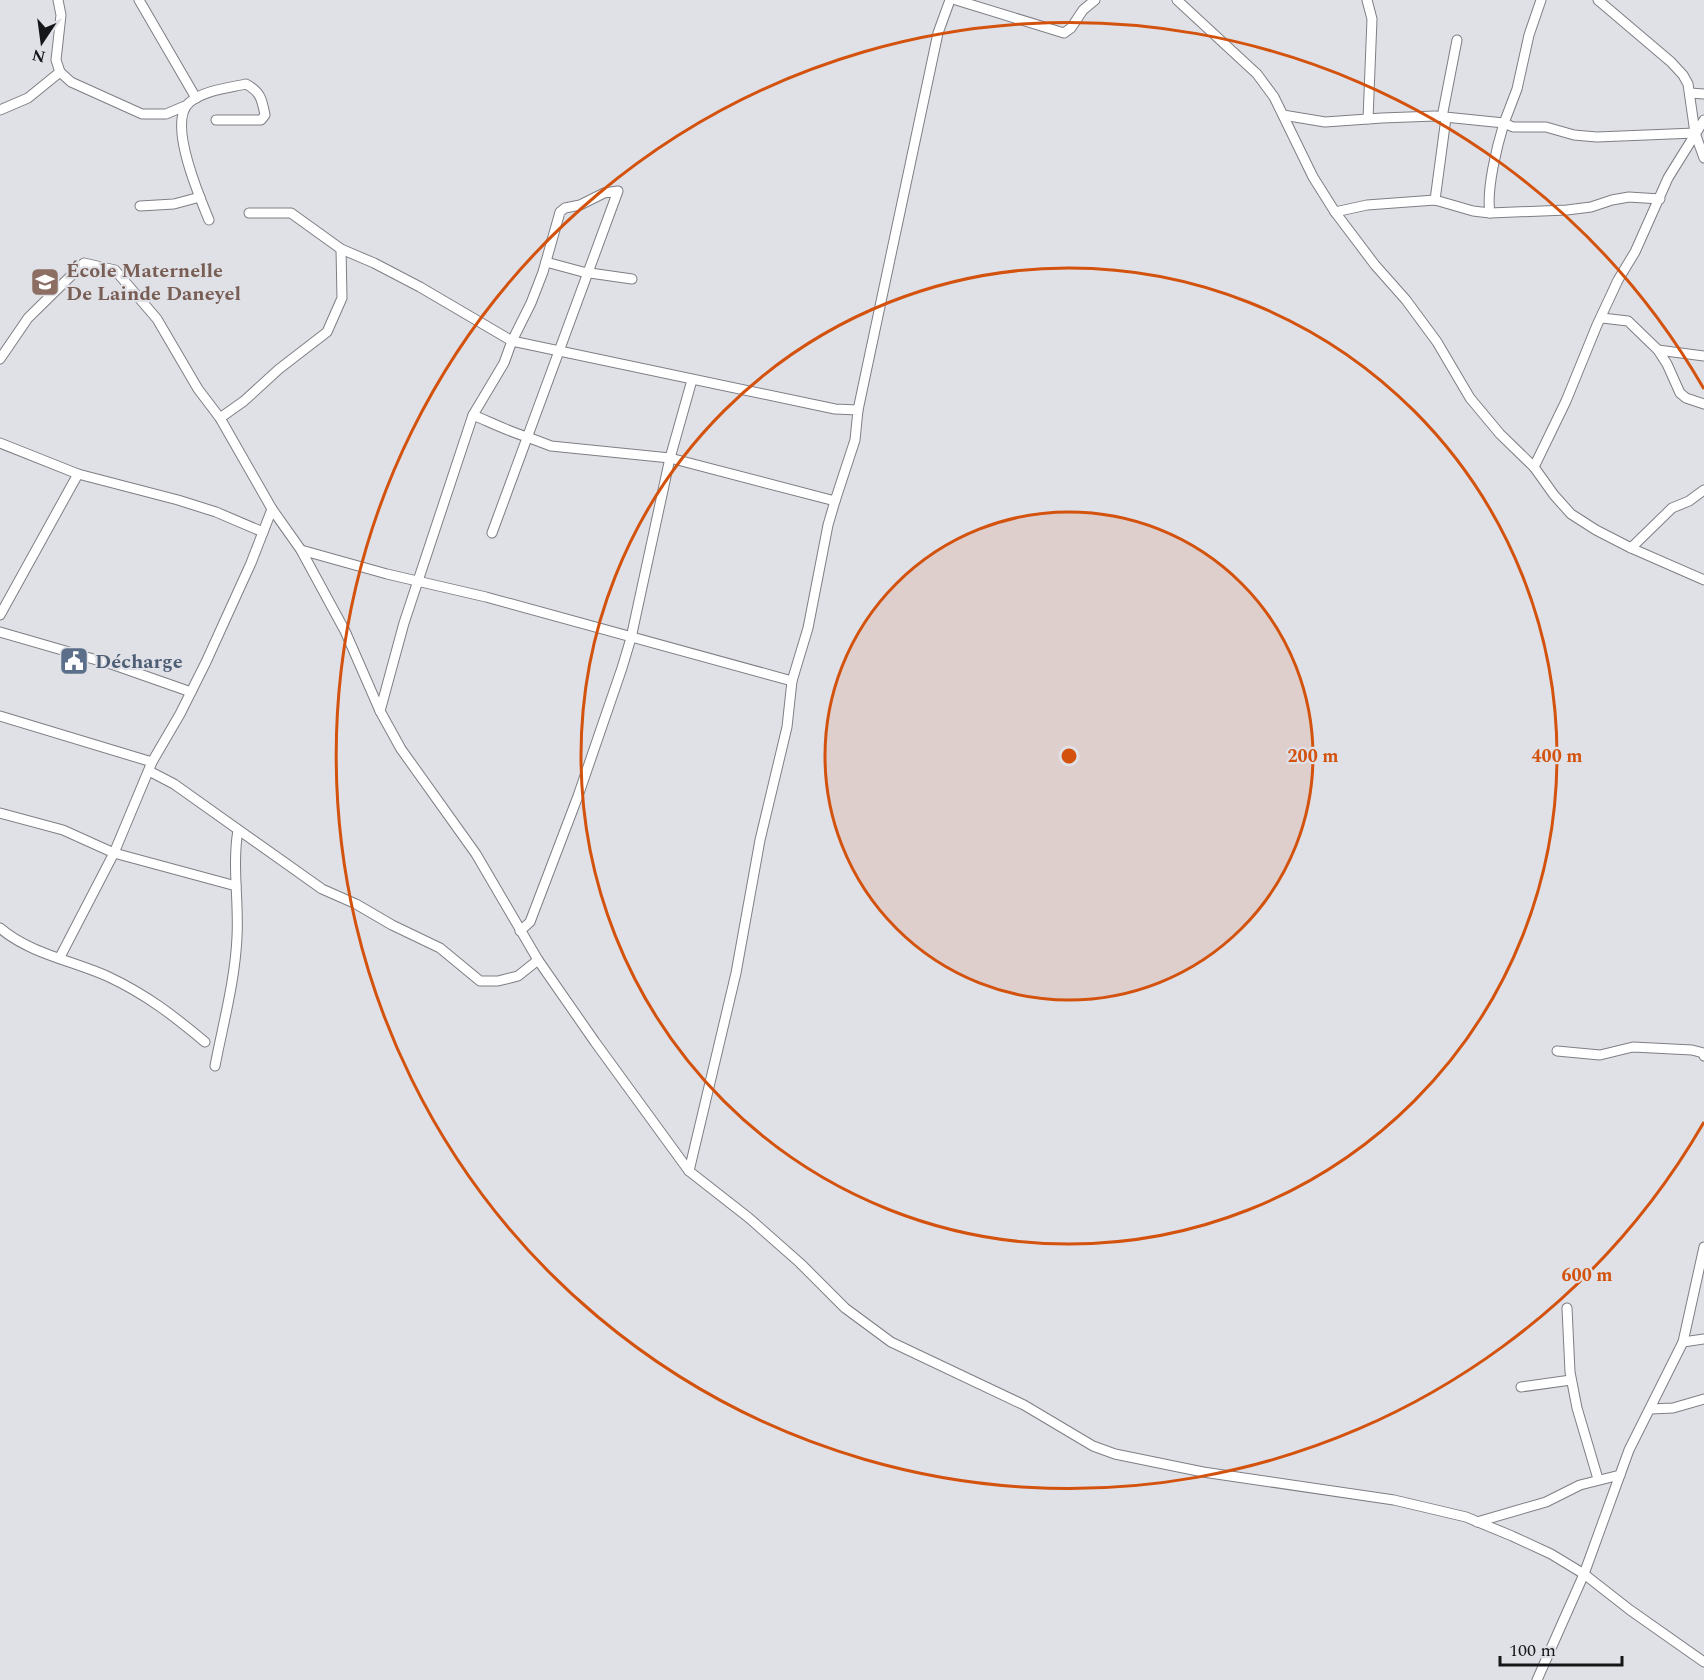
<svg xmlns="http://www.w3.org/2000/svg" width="1704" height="1680" font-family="Spectral,serif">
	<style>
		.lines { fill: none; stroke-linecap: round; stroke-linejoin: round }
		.minor-casing { stroke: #7e7f85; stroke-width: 11 }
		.minor { stroke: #fff; stroke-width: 9 }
		.ring { fill: none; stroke: #d3520d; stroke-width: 3 }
		.labels { text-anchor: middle; stroke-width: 4.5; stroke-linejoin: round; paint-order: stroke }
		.education-label { font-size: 20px; font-weight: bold; fill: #785e54; stroke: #e0e1e7; text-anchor: start }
		.service-label { font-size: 20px; font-weight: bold; fill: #4e5e75; stroke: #e0e1e7; text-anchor: start }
		.centre { fill: #d3520d; stroke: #e0e1e7; stroke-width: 3 }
		.ring-label { font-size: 18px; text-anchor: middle; font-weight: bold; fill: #d3520d; stroke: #e0e1e7; stroke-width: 4.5; stroke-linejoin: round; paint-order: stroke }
	</style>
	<rect width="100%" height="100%" fill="#e0e1e7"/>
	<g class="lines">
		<g class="minor-casing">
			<g id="minor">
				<polyline points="58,0 61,15 56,60 60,72 71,82 142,114 166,114 185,106"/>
				<polyline points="139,0 196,98"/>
				<polyline points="956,0 1064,33 1071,28 1083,10 1095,0"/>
				<polyline points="1177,0 1257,74 1274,97 1313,177 1335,212 1375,265 1406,300 1437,342 1470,398 1500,434 1534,467 1554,495 1571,514 1596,530 1631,548 1704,580"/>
				<polyline points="1367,0 1372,19 1368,119"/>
				<polyline points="1598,0 1671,62 1683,75 1688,84 1695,133 1704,158"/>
				<polyline points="1690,93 1704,94"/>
				<polyline points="0,110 28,98 60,72"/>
				<polyline points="1283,115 1325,122 1382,118 1435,116 1504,123 1517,89 1529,35 1541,0"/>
				<polyline points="1442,117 1457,40"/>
				<polyline points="1435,200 1446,118"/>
				<polyline points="140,206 174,204 200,197"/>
				<path d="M 1335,212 L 1367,205 L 1435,200 L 1473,211 L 1490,213 C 1486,190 1497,146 1504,123 L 1513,127 L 1546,127 L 1574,135 L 1597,137 L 1695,133"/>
				<polyline points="249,213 291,213 341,249 374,263 420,287 512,341 835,409 858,410 855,440 835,501"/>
				<polyline points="1490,213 1567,210 1591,207 1612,200 1629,197 1660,199"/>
				<path d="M 209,220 C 200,198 166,121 190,102 C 205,90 228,88 246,84 C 261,92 262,100 265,115 L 261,120 L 216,120"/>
				<polyline points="546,262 583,272 632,279"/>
				<polyline points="1602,318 1628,321 1658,350 1667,364 1680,393 1686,398 1704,404"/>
				<polyline points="1658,350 1704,356"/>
				<polyline points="0,359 28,318 84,263 115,270 157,319 198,389 220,418 272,509 301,550 345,631 380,711 401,749 476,854 538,960 595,1042 689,1171 749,1218 800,1263 845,1308 891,1342 1024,1405 1093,1446 1115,1454 1203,1472 1394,1500 1466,1517 1512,1536 1551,1554 1584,1574 1630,1610 1704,1662"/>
				<polyline points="858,410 938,33 950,0"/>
				<polyline points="220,418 244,401 279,369 327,332 342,298 341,249"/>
				<polyline points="0,443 78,474 178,500 216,512 263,532"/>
				<polyline points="1534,467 1566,401 1597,325 1618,280 1635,252 1668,178 1704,120"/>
				<path d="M 492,533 C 534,419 576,305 618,191 L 604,193 L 580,205 L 565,208 L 560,212 L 543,272 L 531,303 L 512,341 L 504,363 L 473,415 C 492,423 510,432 530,438 L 551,446 L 670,458 L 835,501 L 828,525 L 808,628 L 792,681 L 787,727 L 760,840 L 736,973 L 689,1171"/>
				<polyline points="1631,548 1672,508 1689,501 1704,490"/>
				<polyline points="301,550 387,574 486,597 792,681"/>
				<polyline points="0,615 78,474"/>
				<polyline points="0,632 114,665 191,692"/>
				<polyline points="380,711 404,623 473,415"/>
				<polyline points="0,716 152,762"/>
				<polyline points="149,771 174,784 322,889 356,904 392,925 440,948 480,981 498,981 518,976 538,960"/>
				<polyline points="0,813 63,830 114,853 236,886"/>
				<path d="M 0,928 C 30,954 74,961 109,977 C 147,995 174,1016 205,1042"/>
				<polyline points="520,931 530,922 578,796 622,668 631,638 670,458 692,380"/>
				<polyline points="60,957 114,853 152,762 180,714 206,662 251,563 272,509"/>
				<polyline points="1557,1051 1600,1055 1633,1047 1692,1050 1703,1053 1704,1056"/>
				<path d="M 215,1066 C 223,1024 235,981 237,937 C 239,901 232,866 238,830"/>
				<polyline points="1567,1308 1570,1372 1577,1408 1598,1479"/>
				<polyline points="1683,1342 1704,1339"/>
				<polyline points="1521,1387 1571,1380"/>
				<polyline points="1651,1409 1673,1408 1704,1399"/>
				<polyline points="1477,1522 1546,1502 1580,1485 1620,1475"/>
				<polyline points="1537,1680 1584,1574 1629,1450 1683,1342 1704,1247"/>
			</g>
		</g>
		<use href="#minor" class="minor"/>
	</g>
	<circle cx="1069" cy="756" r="244" fill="#d3520d" fill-opacity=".12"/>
	<g class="ring">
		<circle cx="1069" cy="756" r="244"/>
		<circle cx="1069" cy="756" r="488"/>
		<path d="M1704 1122A733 733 0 1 1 1704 389"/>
	</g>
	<defs>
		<g id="school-square" transform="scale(1.5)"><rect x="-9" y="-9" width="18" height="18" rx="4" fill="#8d6e63" stroke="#e0e1e7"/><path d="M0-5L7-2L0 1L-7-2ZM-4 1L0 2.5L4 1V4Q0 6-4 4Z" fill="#fff"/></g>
		<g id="civic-square" transform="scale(1.5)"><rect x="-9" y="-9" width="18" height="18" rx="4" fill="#5c6f8a" stroke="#e0e1e7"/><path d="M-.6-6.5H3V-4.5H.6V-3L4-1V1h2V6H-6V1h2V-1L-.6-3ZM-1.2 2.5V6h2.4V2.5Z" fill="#fff"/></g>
	</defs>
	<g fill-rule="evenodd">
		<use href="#school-square" x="45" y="282"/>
		<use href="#civic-square" x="74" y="661"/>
	</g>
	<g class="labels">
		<g class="education-label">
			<text x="66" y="277">École Maternelle<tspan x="66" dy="23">De Lainde Daneyel</tspan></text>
		</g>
		<g class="service-label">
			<text x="95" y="668">Décharge</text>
		</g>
	</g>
	<circle cx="1069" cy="756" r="9" class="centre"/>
	<g class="ring-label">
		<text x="1313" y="762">200 m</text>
		<text x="1557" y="762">400 m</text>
		<text x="1587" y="1281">600 m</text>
	</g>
	<g transform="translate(42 42) rotate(193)" stroke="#e0e1e7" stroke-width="4.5" paint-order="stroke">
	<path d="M0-4.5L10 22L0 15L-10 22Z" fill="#151618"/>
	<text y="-9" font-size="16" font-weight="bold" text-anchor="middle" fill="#151618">N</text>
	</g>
	<path d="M1500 1656v9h122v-9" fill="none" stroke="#151618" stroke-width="3"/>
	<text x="1509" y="1656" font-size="18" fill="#151618" stroke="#e0e1e7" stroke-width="4.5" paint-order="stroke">100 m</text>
</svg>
